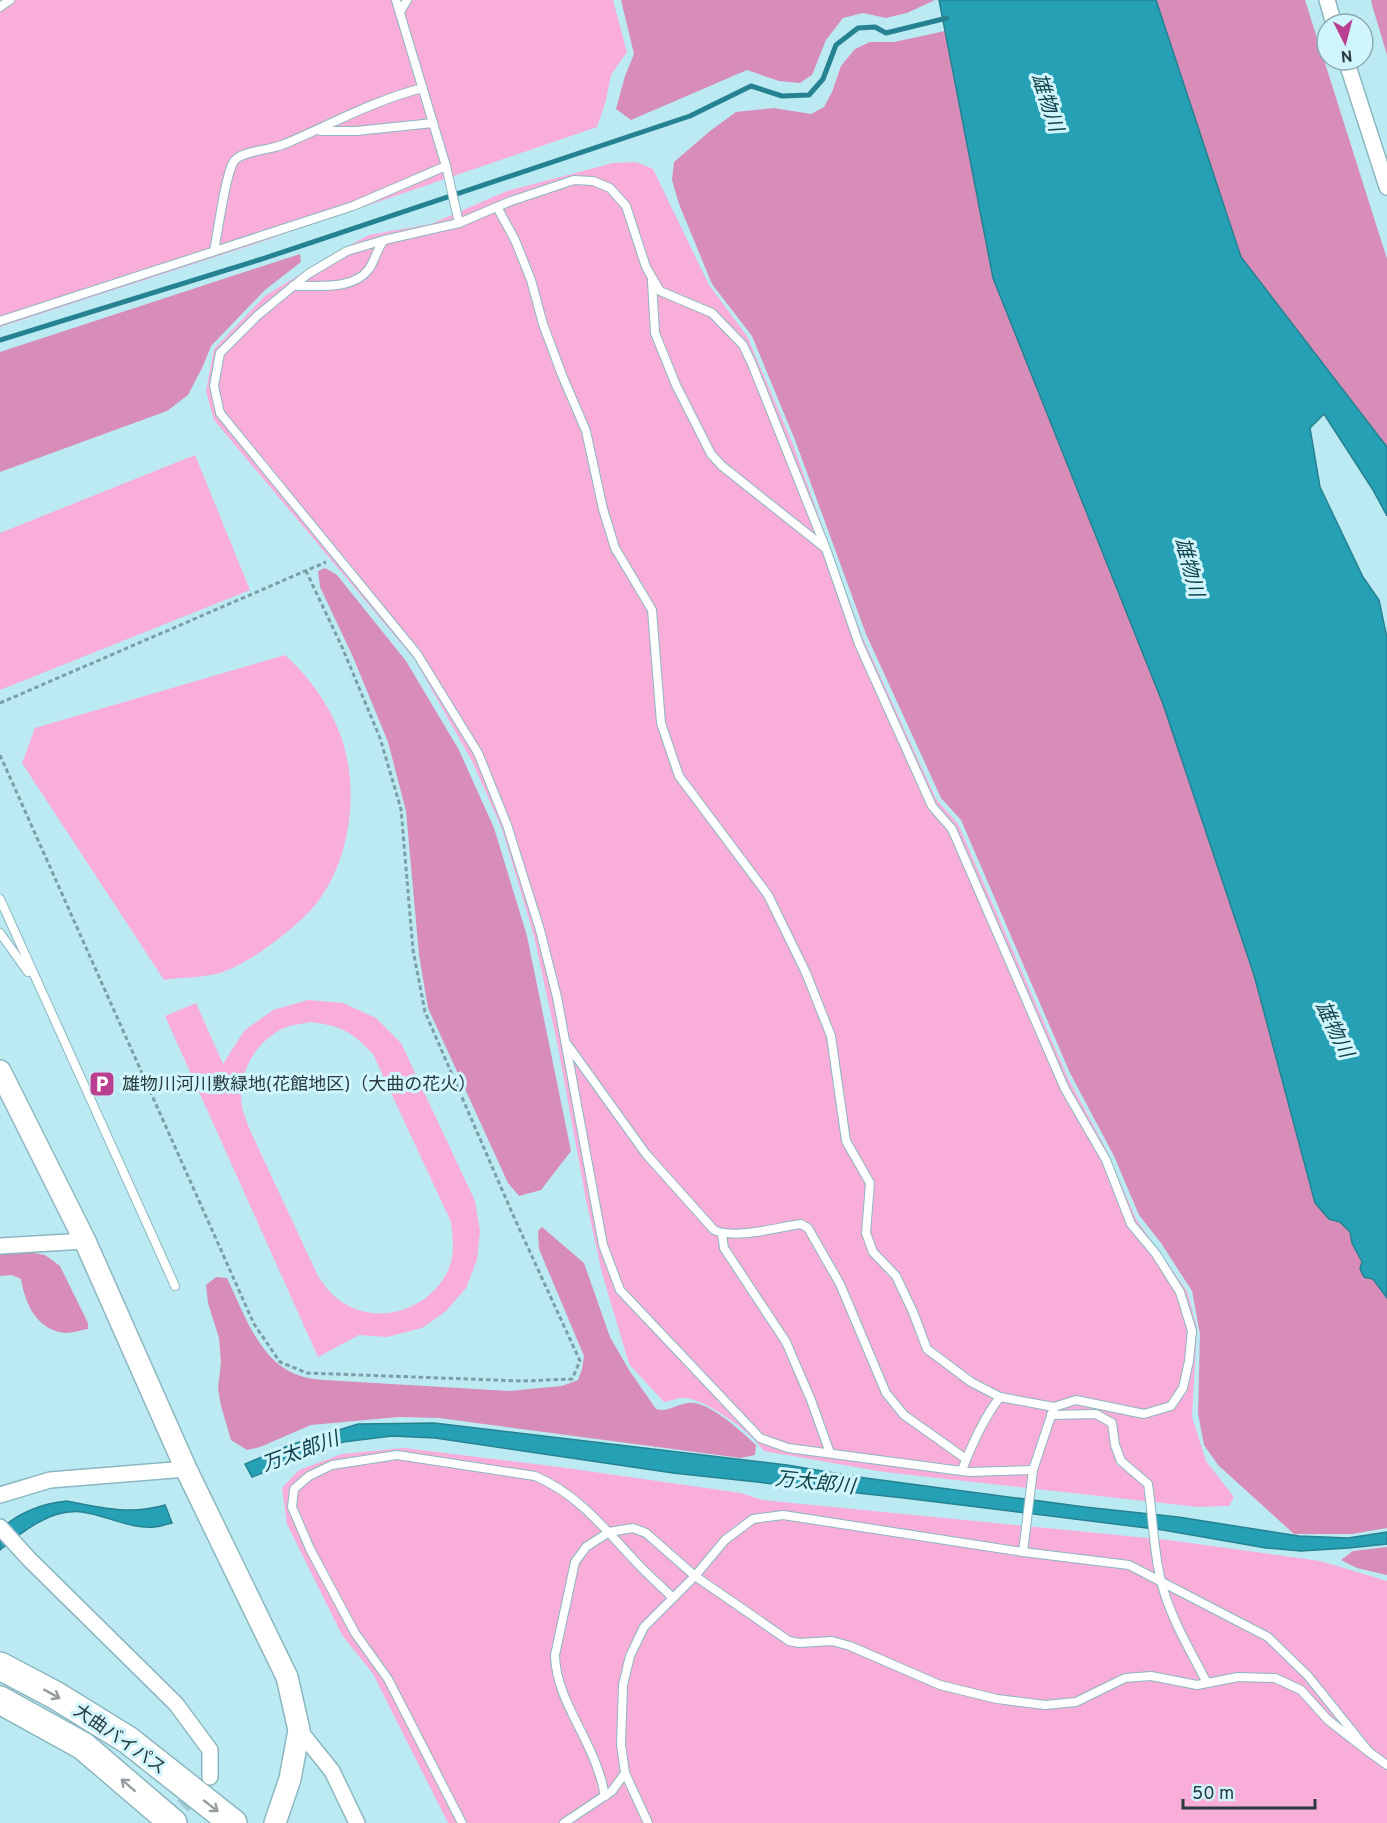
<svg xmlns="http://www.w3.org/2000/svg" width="1387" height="1823" font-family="Overpass,'Noto Sans JP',sans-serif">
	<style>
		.green { fill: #f9aeda; fill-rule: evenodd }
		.forest { fill: #d78db8 }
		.water { fill: #25a0b4; stroke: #268291; stroke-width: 1.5 }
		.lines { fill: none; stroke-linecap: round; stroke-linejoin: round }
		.stream { stroke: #268291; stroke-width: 5 }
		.street-tunnel { stroke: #9fc7cf; stroke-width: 15; stroke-dasharray: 15 8; stroke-linecap: butt }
		.lane-casing { stroke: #8bb7c0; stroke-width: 10 }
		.street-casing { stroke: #8bb7c0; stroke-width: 18 }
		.secondary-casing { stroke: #8bb7c0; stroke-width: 24 }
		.highway-casing { stroke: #8bb7c0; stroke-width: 30 }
		.path { stroke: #7c9ea5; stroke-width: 3; stroke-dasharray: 4.5 3; stroke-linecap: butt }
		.lane { stroke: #fff; stroke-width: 8 }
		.street { stroke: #fff; stroke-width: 15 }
		.secondary { stroke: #fff; stroke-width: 21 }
		.highway { stroke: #fff; stroke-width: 27 }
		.oneway { stroke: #949d9f }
		.labels { text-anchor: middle; stroke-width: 6; stroke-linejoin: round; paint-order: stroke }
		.poi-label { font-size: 18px; fill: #293b3f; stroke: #d1f5fc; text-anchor: start }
		.street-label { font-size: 18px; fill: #293b3f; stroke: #d1f5fc }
		.water-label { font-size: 20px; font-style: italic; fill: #10434c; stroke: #d1f5fc }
	</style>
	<rect width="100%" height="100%" fill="#bceaf3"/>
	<g class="green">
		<polygon points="0,0 613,0 627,52 611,75 606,100 597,127 255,244 0,327"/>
		<path d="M 636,162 L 653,169 L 709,285 L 747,336 L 792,442 L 862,636 L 936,799 L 958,824 L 1068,1078 L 1107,1151 L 1136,1219 L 1187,1291 L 1197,1328 L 1192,1417 L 1206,1461 L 1234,1497 L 1229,1506 L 1198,1507 L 884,1472 L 764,1451 C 749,1431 712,1403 687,1398 C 680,1397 671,1401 664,1402 L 629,1364 L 602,1273 L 586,1200 L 558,1047 L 534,936 L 502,829 L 472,761 L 415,660 L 214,420 L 206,391 L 214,349 L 265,296 L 331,255 L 369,235 L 431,224 L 507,191 L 613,163 Z"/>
		<polygon points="195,455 250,590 0,690 0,533"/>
		<path d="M 285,655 C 308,676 326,700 338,729 C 359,778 353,846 325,891 C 313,911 295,926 277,940 C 261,952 242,965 223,972 C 205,978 182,977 164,980 L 22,763 L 35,728 Z"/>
		<path d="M 308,1000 L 343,1003 L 376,1018 L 401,1043 L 475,1201 L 480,1231 L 477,1260 L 466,1288 L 446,1311 L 422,1328 L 387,1337 L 359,1335 L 318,1357 L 165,1016 L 196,1003 L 223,1064 L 244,1031 L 273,1010 ZM 310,1022 C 342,1026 351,1031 373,1054 L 451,1222 C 453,1238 455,1253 449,1268 C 430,1313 369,1330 332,1294 C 327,1289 322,1282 318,1276 L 249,1128 C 247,1121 243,1113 242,1106 C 236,1074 257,1038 287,1027 C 294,1024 303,1024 310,1022 Z"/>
		<polygon points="404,1448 552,1466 741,1493 762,1500 1168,1540 1320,1561 1387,1581 1387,1823 448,1823 373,1674 342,1635 287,1524 282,1488 299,1470 342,1454"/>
	</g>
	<g class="forest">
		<polygon points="621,0 935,0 907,13 886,18 863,13 843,18 826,40 812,75 800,83 779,81 747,70 631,120 616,109 625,76 634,54"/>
		<polygon points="1156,0 1305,0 1387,259 1387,447 1241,257"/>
		<polygon points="1371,0 1387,0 1387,55 1372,5"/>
		<polygon points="945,31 993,278 1163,704 1254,975 1308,1178 1329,1219 1340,1222 1350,1232 1352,1243 1362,1263 1387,1298 1387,1528 1352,1534 1294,1534 1218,1465 1204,1445 1198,1413 1200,1334 1192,1291 1161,1243 1139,1215 1114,1156 1070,1073 961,820 941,798 866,634 795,440 752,336 712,284 679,204 672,180 674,162 710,131 736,112 774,108 811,114 824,107 832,92 841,66 855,49 870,42 894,42"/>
		<polygon points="300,254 301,262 265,290 211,346 203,366 188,395 167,411 0,472 0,352"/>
		<polygon points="325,568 337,575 406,661 459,750 494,828 527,936 571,1151 541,1190 519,1196 508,1183 428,1008 419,955 406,811 388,742 353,657 320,587 318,571"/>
		<path d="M 542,1227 L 584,1263 L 610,1337 L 629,1370 L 656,1409 C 667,1413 677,1404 688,1403 C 708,1400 742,1432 756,1445 L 755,1455 L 741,1458 L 439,1418 L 399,1417 L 311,1425 L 260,1447 L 247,1450 L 231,1440 L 221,1406 L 218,1388 L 221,1363 L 219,1338 L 208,1303 L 206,1285 L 216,1277 L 227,1278 C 244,1313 260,1364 301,1376 C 308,1379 317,1379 324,1380 L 509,1391 L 562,1386 L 578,1380 L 582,1369 L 584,1356 L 539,1249 L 538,1231 Z"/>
		<path d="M 18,1250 L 45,1255 L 60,1266 L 88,1323 L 88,1329 C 81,1330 72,1333 65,1333 C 37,1330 25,1304 21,1279 L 12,1275 L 0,1276 L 0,1255 Z"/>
		<polygon points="1387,1547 1387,1575 1357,1568 1341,1560 1353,1551"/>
	</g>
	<g class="water">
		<polygon points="939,0 1156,0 1241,257 1387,447 1387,516 1373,490 1324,414 1310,428 1320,487 1363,577 1379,600 1387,638 1387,1298 1373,1279 1364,1277 1360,1269 1362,1262 1352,1243 1350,1232 1340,1222 1329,1219 1315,1203 1254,975 1163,704 993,278"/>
		<polygon points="434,1423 787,1465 858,1477 1085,1507 1178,1517 1299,1536 1348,1538 1387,1532 1387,1544 1349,1548 1301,1551 1266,1548 1163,1530 904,1498 673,1473 435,1438 392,1436 343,1442 252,1477 245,1464 290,1445 358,1424"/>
		<path d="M 67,1501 C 102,1508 130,1515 165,1505 L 172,1523 C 166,1524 160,1527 154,1527 C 130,1529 105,1515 82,1512 C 51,1508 22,1532 0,1550 L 0,1530 C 17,1513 43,1503 67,1501 Z"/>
	</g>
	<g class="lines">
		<polyline class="stream" points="0,340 262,259 690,116 751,86 782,96 809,95 823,79 836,45 858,28 875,27 886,33 947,18"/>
		<polyline class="street-tunnel" points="167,1823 200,1788"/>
		<g class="lane-casing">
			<g id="lane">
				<polyline points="396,0 446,166 459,223"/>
				<polyline points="0,7 10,0"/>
				<polyline points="400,12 407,0"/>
				<polyline points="321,131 356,131 433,123"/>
				<polyline points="497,207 515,240 531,280 543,324 562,375 586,431 603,509 615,548 652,610 661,723 679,776 768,895 806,973 831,1036 846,1141 870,1183 866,1233 873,1252 896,1276 913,1312 927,1349 971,1382 1000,1397 1054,1407 1033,1470 1023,1552"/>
				<path d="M 214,251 C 218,232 225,175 234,161 C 241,151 270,150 282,145 C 328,126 374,100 423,88"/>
				<polyline points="652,281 655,333 676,385 711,454 722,466 824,547"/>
				<path d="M 293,286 C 316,285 353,291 369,269 C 375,260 377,249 384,240"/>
				<polyline points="0,321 353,206 446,166"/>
				<polyline points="0,899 175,1286"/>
				<polyline points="0,933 28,972"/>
				<path d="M 567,1044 L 646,1154 L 714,1230 C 735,1240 778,1227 801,1224 L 808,1228 L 840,1284 L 886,1393 L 904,1415 L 966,1459"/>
				<polyline points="722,1234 724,1248 786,1342 811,1400 830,1453"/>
				<path d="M 1051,1415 L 1096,1414 L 1112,1423 L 1115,1445 L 1121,1461 L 1148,1484 C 1153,1516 1153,1549 1161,1581 C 1170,1617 1190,1650 1207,1683"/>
				<path d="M 962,1470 C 972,1444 983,1419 1000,1397"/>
				<polyline points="1033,1470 969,1472 788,1448 760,1438 620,1290 603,1245 557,997 540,930 507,825 478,753 417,654 220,413 214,386 220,353 257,316 308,274 347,251 384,240 459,223 511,201 574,180 593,181 610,188 626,206 646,267 660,291 712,313 743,345 752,364 826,549 859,644 932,806 952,829 1065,1089 1106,1160 1131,1224 1156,1254 1180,1292 1192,1331 1189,1361 1183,1388 1171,1406 1144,1414 1076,1400 1054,1407"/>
				<path d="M 605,1796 C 603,1788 602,1780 599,1773 C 587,1733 556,1698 555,1655 L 575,1562 L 586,1547 L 609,1532 L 633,1528 L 646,1533 L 695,1576 L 789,1641 L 799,1643 L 832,1641 L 850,1646 L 940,1685 L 997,1699 L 1045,1705 L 1076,1702 L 1125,1678 L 1151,1676 L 1197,1685 L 1238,1677 L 1275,1678 L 1301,1690 L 1328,1720 L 1369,1752"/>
				<path d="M 462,1823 L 388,1679 L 355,1633 L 310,1549 L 292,1507 L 294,1489 L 309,1476 L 332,1465 L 397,1455 L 535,1476 C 578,1494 605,1529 636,1562 C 648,1575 661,1586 673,1598"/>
				<polyline points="564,1823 612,1791 625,1773"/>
				<polyline points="648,1823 625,1773 621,1744 623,1685 630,1656 644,1627 695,1576 725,1540 753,1519 783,1515 1023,1552 1129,1565 1268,1637 1308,1676 1369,1752 1387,1765"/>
			</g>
		</g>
		<g class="street-casing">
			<g id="street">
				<polyline points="1327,0 1334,24"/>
				<polyline points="1346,60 1387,187"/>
				<polyline points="0,1246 85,1241"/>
				<polyline points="0,1495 50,1480 186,1469"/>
				<polyline points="0,1527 29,1559 176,1704 210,1750 210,1777"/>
				<polyline points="299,1730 332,1771 357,1823"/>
			</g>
		</g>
		<g class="secondary-casing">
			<polyline id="secondary" points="0,1071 85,1241 186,1469 287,1677 299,1730 290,1779 275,1823"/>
		</g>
		<g class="highway-casing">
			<g id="highway">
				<polyline points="0,1666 55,1695 128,1740 233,1823"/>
				<polyline points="0,1700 83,1746 173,1823"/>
			</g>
		</g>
		<g class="path">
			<polyline points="0,703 326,562"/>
			<polyline points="0,755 254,1324 280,1362 307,1373 522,1381 572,1379 580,1361 513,1215 425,1012 413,950 401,809 380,738 342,647 306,571"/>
		</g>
		<use href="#lane" class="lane"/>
		<use href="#street" class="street"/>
		<use href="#secondary" class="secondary"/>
		<use href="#highway" class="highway"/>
	</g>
	<defs><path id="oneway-shaft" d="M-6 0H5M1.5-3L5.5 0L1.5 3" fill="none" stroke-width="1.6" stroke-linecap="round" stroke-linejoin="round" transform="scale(1.5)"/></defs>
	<g class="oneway">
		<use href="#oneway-shaft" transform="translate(52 1694) rotate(29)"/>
		<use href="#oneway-shaft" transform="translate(128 1785) rotate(-139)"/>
		<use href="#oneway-shaft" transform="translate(211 1806) rotate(38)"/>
	</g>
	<defs>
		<g id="parking-square" transform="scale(1.35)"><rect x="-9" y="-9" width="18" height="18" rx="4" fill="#ba3f90" stroke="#d1f5fc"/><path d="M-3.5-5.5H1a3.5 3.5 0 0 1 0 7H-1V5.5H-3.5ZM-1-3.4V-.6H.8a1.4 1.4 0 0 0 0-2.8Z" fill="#fff"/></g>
	</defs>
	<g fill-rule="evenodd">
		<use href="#parking-square" x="102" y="1084"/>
	</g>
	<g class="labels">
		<g class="poi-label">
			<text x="122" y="1090">雄物川河川敷緑地(花館地区)（大曲の花火）</text>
		</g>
		<g class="street-label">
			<text transform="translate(120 1739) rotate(35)" y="6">大曲バイパス</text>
		</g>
		<g class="water-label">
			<text transform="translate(1048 102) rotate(72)" y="7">雄物川</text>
			<text transform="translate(1190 567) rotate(75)" y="7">雄物川</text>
			<text transform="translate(1335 1029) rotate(64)" y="7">雄物川</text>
			<text transform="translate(300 1451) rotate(-20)" y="7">万太郎川</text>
			<text transform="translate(815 1482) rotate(6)" y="7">万太郎川</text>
		</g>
	</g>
	<g transform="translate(1345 42) rotate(174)"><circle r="28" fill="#d1f5fc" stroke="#8eabb0" stroke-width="1.5"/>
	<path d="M0-4.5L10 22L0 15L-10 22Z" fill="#ba3f90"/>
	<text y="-9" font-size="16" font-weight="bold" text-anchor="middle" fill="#293b3f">N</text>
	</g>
	<path d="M1183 1799v9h132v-9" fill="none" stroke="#293b3f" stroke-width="3"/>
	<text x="1192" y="1799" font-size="18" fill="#293b3f" stroke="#d1f5fc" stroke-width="4.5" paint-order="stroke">50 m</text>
</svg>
